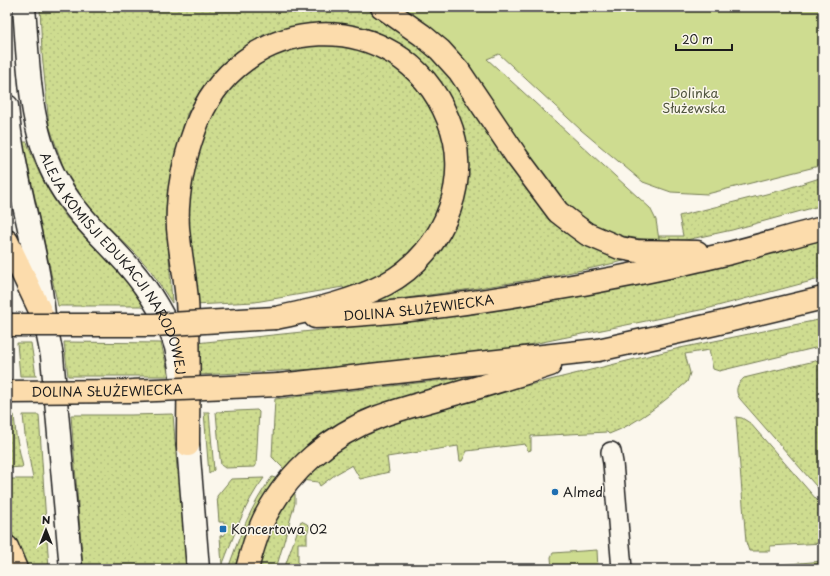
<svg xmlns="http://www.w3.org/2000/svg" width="830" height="576" font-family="'Playpen Sans',sans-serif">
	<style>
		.grass { fill: url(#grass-dots); stroke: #757c56 }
		.forest { fill: url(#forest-firs); stroke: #757c56 }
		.green { fill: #cedc90; stroke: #757c56 }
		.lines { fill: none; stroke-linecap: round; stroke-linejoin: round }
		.minor-casing { stroke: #1c1c1c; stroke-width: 22 }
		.tertiary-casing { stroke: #1c1c1c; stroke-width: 25 }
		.secondary-casing { stroke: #1c1c1c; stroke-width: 25 }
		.primary-casing { stroke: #1c1c1c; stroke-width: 25 }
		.minor { stroke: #fbf7ec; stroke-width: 19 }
		.tertiary { stroke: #fbf7ec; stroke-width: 22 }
		.secondary { stroke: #fbf7ec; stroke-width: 22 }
		.primary { stroke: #fcdcac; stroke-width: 22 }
		.primary-bridge-casing { stroke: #1c1c1c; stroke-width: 25; stroke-linecap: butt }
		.primary-bridge { stroke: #fcdcac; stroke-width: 22 }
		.poi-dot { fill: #1f6fb2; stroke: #fbf7ec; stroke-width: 1.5 }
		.labels { text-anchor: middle; stroke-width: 3; stroke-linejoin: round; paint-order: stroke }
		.park-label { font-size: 13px; fill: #51563f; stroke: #fbf7ec }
		.street-label { font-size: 13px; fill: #1c1c1c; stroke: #fbf7ec }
		.poi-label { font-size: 13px; fill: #1c1c1c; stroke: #fbf7ec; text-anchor: start }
	</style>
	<defs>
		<pattern id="grass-dots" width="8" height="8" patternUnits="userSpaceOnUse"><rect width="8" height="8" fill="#cedc90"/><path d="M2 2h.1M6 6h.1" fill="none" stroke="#b0bc7c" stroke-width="1.8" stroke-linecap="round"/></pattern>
		<pattern id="forest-firs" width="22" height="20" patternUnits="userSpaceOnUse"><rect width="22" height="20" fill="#cedc90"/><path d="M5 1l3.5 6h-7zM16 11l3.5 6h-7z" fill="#b0bc7c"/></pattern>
	</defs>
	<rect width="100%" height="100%" fill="#fbf7ec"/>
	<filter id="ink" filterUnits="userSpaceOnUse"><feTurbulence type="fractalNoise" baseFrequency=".025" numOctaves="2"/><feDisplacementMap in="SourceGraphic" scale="8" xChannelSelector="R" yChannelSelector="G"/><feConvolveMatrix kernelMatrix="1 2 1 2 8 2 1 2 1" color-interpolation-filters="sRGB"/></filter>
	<g filter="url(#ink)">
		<g class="grass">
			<path d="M 40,7 L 364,7 L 405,33 L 426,50 L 624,259 L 624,261 C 542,280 460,291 377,302 L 376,297 L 433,256 L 460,121 L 451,102 L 438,80 L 420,60 L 399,44 L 376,31 L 360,27 L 318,24 L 290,27 L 263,35 L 218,68 L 201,89 L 187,114 L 172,166 L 166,210 L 172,303 L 151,271 L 136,254 L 89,208 L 64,169 L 49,125 L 42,53 Z"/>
			<polygon points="323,43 380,54 411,76 442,129 447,150 447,176 440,210 417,249 394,268 363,284 344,289 343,287 255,302 194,305 189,230 190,192 198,151 208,119 227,85 267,54"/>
			<path d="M 23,142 L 27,142 C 36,169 49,195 67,218 C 82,236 100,251 116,269 C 126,280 135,293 144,306 L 58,306 Z"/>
			<polygon points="823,177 823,205 732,230 686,240 659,240 659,236 683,236 679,216 782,190"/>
			<polygon points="823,240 823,278 710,308 508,349 339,368 198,375 196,343 466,315 515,308 664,280 717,268"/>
			<path d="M 823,319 L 823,346 L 719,371 L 713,369 L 709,350 L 685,354 L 690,373 L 687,382 C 663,402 639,423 609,434 L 607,432 L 531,436 L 531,450 L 528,451 L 525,444 L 467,451 L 462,461 L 460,461 L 458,446 L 387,457 L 389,472 L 360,479 L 352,465 L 336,474 L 320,486 L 318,482 L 301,480 L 341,446 L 385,425 L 493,394 L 680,348 Z"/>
			<polygon points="64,342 161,343 169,376 68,376"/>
			<polygon points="17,343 31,343 36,376 20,376"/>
			<path d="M 823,359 L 823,494 L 740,399 C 734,391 737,384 744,378 Z"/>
			<polygon points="478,377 286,469 284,469 272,457 275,399 462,378"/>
			<polygon points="257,410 259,412 256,465 255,467 225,468 221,465 220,458 216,412"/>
			<polygon points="204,412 209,412 214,470 209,474"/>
			<polygon points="173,414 177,469 179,470 187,569 83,569 71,415 131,415"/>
			<polygon points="7,415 14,415 16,435 23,467 7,468"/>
			<polygon points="23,415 39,415 49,569 25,569 12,533 7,525 7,479 33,479 25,435"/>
			<polygon points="736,417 742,418 750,423 823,507 823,543 770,546 770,551 749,551 746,542"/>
			<path d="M 272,477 L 278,479 L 238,569 L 228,569 C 239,537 251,505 272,477 Z"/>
			<path d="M 264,478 C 244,504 234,536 222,566 L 220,536 L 225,535 L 224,522 L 219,522 L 217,496 L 231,479 Z"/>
			<polygon points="291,491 295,494 295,503 276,569 255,569 266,536"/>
			<polygon points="301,521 307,524 310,527 307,533 307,543 298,543 298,569 284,569"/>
		</g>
		<polygon class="forest" points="823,561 823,567 758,569 761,566 766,566"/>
		<g class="green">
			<path d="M 398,7 L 823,7 L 823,165 L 707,194 L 671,192 L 643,182 L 581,130 L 499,54 L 487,59 L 650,208 L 656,220 L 659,240 C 615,238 598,231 563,203 Z"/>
			<polygon points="597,550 598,569 552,569 551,557 553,553"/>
		</g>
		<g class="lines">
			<g class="minor-casing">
				<polyline id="minor" points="611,452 613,463 622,569"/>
			</g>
			<g class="tertiary-casing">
				<g id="tertiary">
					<path id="s1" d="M 24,7 C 29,66 28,131 59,184 C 78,217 106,240 131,269 C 148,289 169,322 176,347 C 179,360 181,373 182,386"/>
					<path d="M 7,106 C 13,177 37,244 44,315"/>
				</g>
			</g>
			<g class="secondary-casing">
				<g id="secondary">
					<polyline points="45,321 52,356 71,569"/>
					<polyline points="188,445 198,569"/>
				</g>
			</g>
			<g class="primary-casing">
				<g id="primary">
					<polyline points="382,7 422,35 440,50 459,71 517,157 558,212 576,226 587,234 620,248 637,251 697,252"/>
					<polyline points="7,241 45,321"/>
					<path id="s2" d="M 315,317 C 388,315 459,305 531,293 C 598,282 664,269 730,253 C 761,245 792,236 823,228"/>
					<polyline points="279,385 598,350 715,324 823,298"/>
					<path d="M 188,445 C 188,397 190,348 187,300 C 185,276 180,253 178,228 C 176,196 184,159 195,129 C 237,9 399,0 448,119 C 460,147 460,179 450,208 C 439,240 416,268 386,284 C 352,302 313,310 276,318"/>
					<polyline points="7,547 16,569"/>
					<path d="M 247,569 C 252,550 257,532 266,515 C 290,470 331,435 378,417 C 402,408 427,402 451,395 C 484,386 517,376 550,365"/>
				</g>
			</g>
			<use href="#minor" class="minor"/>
			<use href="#tertiary" class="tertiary"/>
			<use href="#secondary" class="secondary"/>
			<use href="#primary" class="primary"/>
			<g class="primary-bridge-casing">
				<g id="primary-bridge">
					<polyline points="7,325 153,325 276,318"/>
					<path id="s3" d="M 7,392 L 132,391 L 279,385"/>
				</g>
			</g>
			<use href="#primary-bridge" class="primary-bridge"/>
		</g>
	</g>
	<g class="poi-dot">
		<circle cx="555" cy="492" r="4"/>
		<rect x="219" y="525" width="8" height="8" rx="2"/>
	</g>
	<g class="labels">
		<g class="park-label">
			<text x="694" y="98">Dolinka<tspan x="694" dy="15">Służewska</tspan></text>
		</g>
		<g class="street-label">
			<text dy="5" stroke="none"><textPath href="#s1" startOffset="280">ALEJA KOMISJI EDUKACJI NARODOWEJ</textPath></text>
			<text dy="5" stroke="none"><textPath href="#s2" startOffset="104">DOLINA SŁUŻEWIECKA</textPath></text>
			<text dy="5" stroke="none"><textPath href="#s3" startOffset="100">DOLINA SŁUŻEWIECKA</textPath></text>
		</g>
		<g class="poi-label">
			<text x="563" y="497">Almed</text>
			<text x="231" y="534">Koncertowa 02</text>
		</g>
	</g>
	<rect width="830" height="576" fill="none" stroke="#fbf7ec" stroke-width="24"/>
	<rect x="12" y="12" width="806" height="552" fill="none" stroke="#1c1c1c" stroke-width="1.5" filter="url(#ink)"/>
	<g transform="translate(46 530)" stroke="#fbf7ec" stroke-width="3" paint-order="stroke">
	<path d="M0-3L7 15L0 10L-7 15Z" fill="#1c1c1c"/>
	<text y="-6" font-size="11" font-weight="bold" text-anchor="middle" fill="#1c1c1c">N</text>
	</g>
	<path d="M676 44v6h56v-6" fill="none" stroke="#1c1c1c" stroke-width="2"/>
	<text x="682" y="44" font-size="12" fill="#1c1c1c" stroke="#fbf7ec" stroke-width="3" paint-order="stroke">20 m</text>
</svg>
